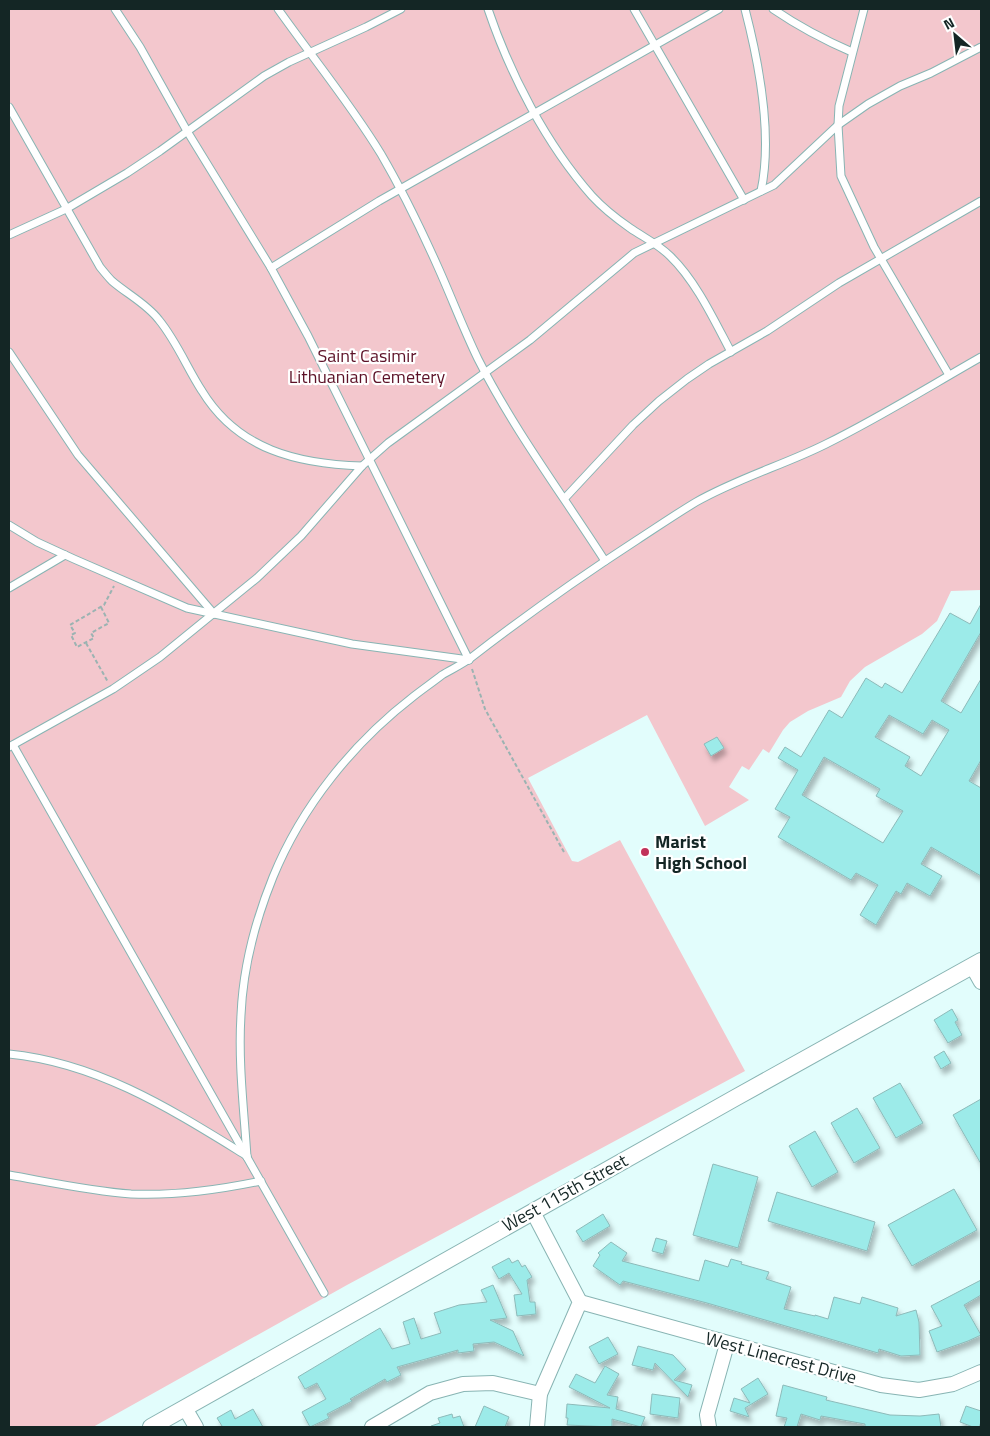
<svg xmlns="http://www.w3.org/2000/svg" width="990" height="1436" font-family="'Titillium Web',sans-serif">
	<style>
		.green { fill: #f3c7cd }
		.building { fill: #9cebe9; stroke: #8dbab9; fill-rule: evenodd; filter: url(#shadow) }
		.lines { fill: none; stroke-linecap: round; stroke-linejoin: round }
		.service-casing { stroke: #88b4b3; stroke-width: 9 }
		.minor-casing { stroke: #88b4b3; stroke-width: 16 }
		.tertiary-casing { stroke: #88b4b3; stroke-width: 18 }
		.path { stroke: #9bb3b2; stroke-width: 2; stroke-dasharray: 4 2.5; stroke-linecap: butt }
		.service { stroke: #fff; stroke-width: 7 }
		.minor { stroke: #fff; stroke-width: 14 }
		.tertiary { stroke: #fff; stroke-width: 16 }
		.poi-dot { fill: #c1325a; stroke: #fff; stroke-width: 2 }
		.labels { text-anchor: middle; stroke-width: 4.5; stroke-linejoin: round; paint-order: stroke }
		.park-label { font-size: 18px; fill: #5c1127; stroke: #fff }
		.poi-label { font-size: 18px; font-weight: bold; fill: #142625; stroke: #fff; text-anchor: start }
		.street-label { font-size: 18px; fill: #142625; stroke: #fff }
	</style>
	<defs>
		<filter id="shadow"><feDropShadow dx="3" dy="5.5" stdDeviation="2.5" flood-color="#0004"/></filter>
	</defs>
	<rect width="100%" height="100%" fill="#e2fdfc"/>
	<polygon class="green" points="9,9 981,9 981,590 951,591 937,621 929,628 922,634 865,667 850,681 841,697 808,711 790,722 783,730 769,753 763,749 749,770 742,766 729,787 749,800 705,826 647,715 528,778 572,861 578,862 620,840 745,1071 347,1285 93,1427 9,1427"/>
	<g class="building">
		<path d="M 981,604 L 981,632 L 941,701 L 961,713 L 981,679 L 981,760 L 969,781 L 981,788 L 981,876 L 931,847 L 921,864 L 942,876 L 930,896 L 907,883 L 901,894 L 896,891 L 876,925 L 860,915 L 878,885 L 856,873 L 851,880 L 778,837 L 790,817 L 775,809 L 798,770 L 778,758 L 785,747 L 801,757 L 829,710 L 842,718 L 866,678 L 882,688 L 885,683 L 902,693 L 950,613 L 970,624 ZM 889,715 L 923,734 L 932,720 L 949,730 L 921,776 L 905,766 L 910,757 L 875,737 ZM 824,757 L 880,789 L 876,796 L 903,811 L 883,843 L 802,795 Z"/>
		<polygon points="717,737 724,748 711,756 704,744"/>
		<polygon points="952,1009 958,1020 955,1022 962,1035 948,1043 934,1020"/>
		<polygon points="944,1051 951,1063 941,1069 934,1057"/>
		<polygon points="900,1083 923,1123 896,1138 873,1098"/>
		<polygon points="981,1099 981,1164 953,1115"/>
		<polygon points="857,1108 880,1148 854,1163 831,1123"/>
		<polygon points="815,1131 838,1172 812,1187 789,1146"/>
		<polygon points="713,1164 758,1177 738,1248 693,1235"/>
		<polygon points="954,1189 977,1230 912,1266 888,1225"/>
		<polygon points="777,1192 875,1222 867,1251 768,1221"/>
		<polygon points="603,1214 610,1226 583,1242 576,1231"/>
		<polygon points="656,1238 667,1241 663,1254 652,1251"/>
		<polygon points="611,1242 627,1253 622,1261 699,1281 705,1260 728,1267 731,1259 742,1262 741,1264 769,1272 766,1279 791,1287 784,1309 815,1316 815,1315 828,1319 834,1297 860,1304 862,1297 898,1308 896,1316 916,1310 919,1322 920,1355 901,1356 879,1349 878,1353 707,1303 623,1281 620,1285 593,1266 600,1255 598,1253"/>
		<polygon points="509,1258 512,1263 518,1260 522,1267 525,1265 532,1277 527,1280 530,1302 535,1302 536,1314 517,1316 514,1295 522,1294 509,1273 499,1279 492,1267"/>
		<polygon points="981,1280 981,1295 964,1305 981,1335 968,1341 937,1352 929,1331 942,1326 931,1306"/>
		<polygon points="493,1285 507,1318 490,1320 513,1331 524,1356 494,1342 473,1344 474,1351 458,1353 458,1350 397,1367 401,1375 387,1382 385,1379 350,1399 352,1401 327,1414 329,1418 310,1427 302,1412 326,1399 317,1383 305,1389 298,1377 380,1328 392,1349 410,1344 403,1322 414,1318 421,1339 441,1333 434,1313 459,1305 487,1302 481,1290"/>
		<polygon points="608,1337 618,1354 599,1364 589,1347"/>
		<polygon points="638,1346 673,1355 686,1369 674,1380 692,1385 688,1397 655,1363 653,1370 632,1365"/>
		<polygon points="605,1366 619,1374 607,1395 618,1397 616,1409 645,1417 641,1427 612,1419 612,1427 567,1425 568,1418 566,1418 567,1404 610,1408 569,1387 576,1374 595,1383"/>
		<polygon points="758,1378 768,1394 745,1408 749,1417 730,1411 734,1398 750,1403 741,1389"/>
		<polygon points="783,1385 827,1397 826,1400 890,1415 920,1416 939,1414 941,1427 865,1427 865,1424 821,1416 820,1420 801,1414 797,1427 784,1427 787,1418 776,1416"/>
		<polygon points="652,1394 680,1398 678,1418 650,1414"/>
		<polygon points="484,1406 509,1417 505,1427 475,1427"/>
		<polygon points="966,1406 981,1411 981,1422 979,1427 973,1427 960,1422"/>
		<polygon points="253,1409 263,1427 220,1427 222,1426 217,1418 231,1410 235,1419"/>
		<polygon points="452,1414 453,1418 460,1416 464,1427 431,1427 431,1426 440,1423 438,1418"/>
	</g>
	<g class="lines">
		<g class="service-casing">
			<g id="service">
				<polyline points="115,9 140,47 187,131 271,268 308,336 469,660"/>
				<path d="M 278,9 C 312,57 350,103 381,154 C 402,190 420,227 437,265 C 451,296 463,328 478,359 C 514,430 562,494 605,561"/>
				<path d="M 488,9 C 510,74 546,144 592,196 C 603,208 617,219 630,228 C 643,237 658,244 670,256 C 696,281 714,320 731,352"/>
				<polyline points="634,9 744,200"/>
				<path d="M 745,9 C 759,63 773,135 761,191"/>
				<path d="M 773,9 C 798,26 824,40 852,52"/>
				<polyline points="864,9 839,106 838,125 841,176 874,247 949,375"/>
				<path d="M 9,107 L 100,267 C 104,272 108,277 112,281 C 127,294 147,304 159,320 C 177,342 187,368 202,391 C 238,450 298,464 362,466"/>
				<polyline points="9,235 66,209 127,173 160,151 264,76 289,62 366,27 401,9"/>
				<polyline points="271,268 379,201 719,9"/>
				<polyline points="9,352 78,455 214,614"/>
				<polyline points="565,498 633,425 659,401 687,379 709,364 767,331 839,283 981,201"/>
				<polyline points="9,525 37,542 74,559 187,608 352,644 469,660"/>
				<polyline points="9,588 65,555"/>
				<polyline points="13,745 324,1293"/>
				<polyline points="9,747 113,689 160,657 257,578 301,536 362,466 388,443 530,340 634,253 774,185 838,125 868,104 900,86 931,73 981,47"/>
				<path d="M 9,1054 C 99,1063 172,1110 247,1156"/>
				<path d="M 247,1157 C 244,1110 238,1062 241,1015 C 243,968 256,919 273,877 C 302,806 353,743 414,696 C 423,689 433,682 442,675 C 452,669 463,664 472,657 C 525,616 580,577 637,540 C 657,527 676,514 696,502 C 738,478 784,465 826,444 C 879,418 930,386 981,357"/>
				<path d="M 9,1175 C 49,1182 90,1191 131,1194 C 175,1196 218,1190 261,1181"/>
			</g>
		</g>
		<g class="minor-casing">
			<g id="minor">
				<polyline points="972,966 981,982"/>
				<polyline points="533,1212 580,1302 540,1394 537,1427"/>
				<polyline points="580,1302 881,1385 919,1390 953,1384 981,1372"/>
				<polyline points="185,1408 196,1427"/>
				<polyline points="372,1427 430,1393 463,1384 493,1383 540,1394"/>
				<polyline points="709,1427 707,1415 727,1344"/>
			</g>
		</g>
		<g class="tertiary-casing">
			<polyline id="tertiary" points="151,1427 735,1098 981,961"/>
		</g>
		<g class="path">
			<polyline points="101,607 109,623 91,633 94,638 77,647 71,635 75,633 70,625 104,605 114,586"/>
			<polyline points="86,643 108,682"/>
			<polyline points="472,669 485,709 565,854"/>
		</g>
		<use href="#service" class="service"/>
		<use href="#minor" class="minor"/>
		<use href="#tertiary" class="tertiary"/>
	</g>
	<circle class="poi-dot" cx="645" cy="852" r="5"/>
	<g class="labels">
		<g class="park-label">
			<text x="367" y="362">Saint Casimir<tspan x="367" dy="21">Lithuanian Cemetery</tspan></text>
		</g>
		<g class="poi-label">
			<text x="655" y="848">Marist<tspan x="655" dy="21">High School</tspan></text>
		</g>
		<g class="street-label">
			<text transform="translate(565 1193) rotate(-29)" y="6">West 115th Street</text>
			<text transform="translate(781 1358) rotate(15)" y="6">West Linecrest Drive</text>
		</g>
	</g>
	<rect width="990" height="1436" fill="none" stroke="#142625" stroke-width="20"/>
	<g transform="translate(955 35) rotate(332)" stroke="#ffffff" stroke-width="4" paint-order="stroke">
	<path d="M0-4L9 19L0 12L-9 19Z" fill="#142625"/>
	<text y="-8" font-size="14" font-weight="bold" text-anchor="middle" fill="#142625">N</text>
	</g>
</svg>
